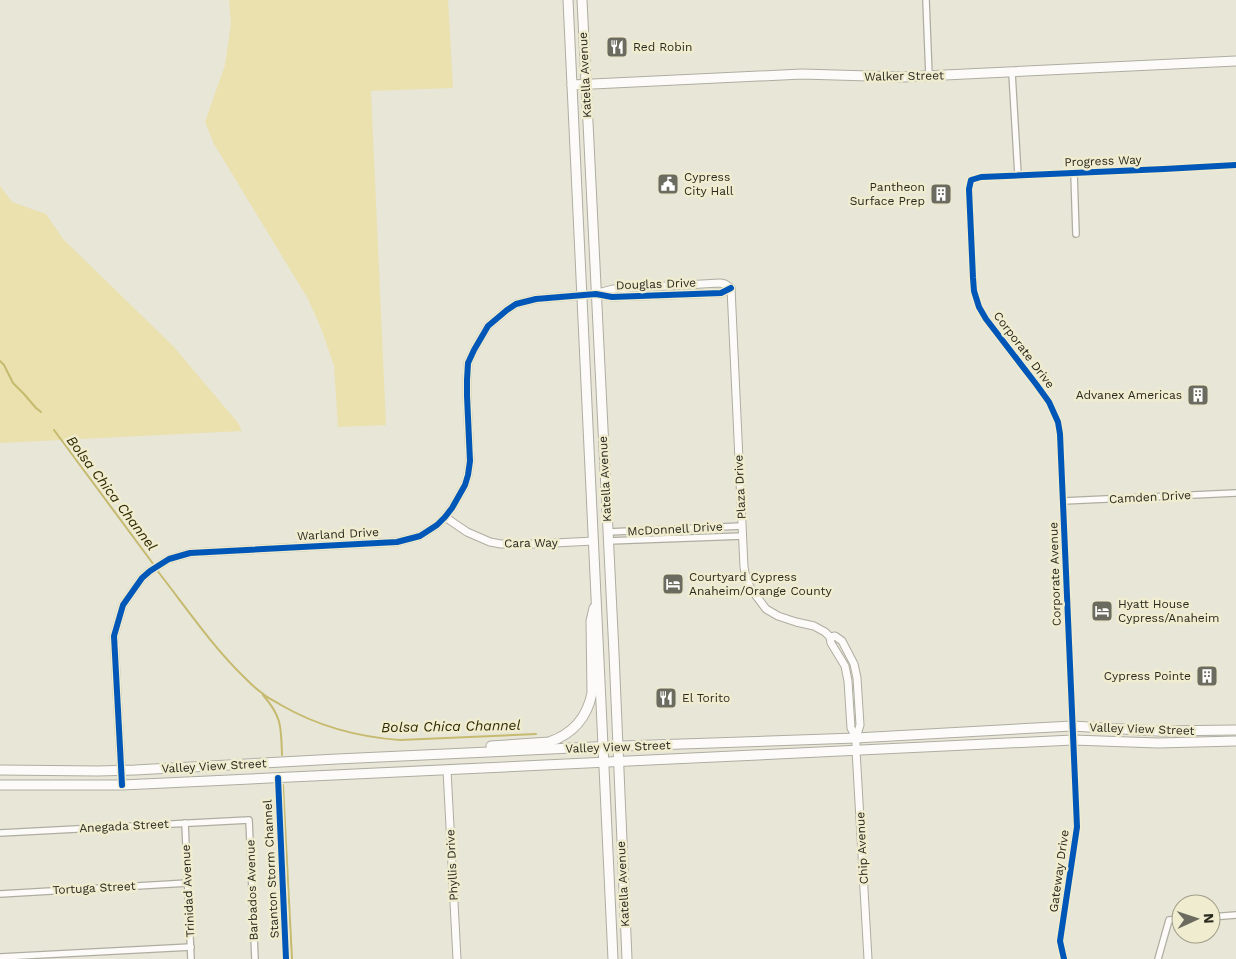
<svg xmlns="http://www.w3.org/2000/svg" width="1236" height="959" font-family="'Work Sans',sans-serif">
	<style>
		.green { fill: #eae1ae }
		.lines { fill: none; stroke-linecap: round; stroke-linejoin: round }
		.stream { stroke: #c6ba6f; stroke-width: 2 }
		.minor-casing { stroke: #aeada1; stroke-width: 8 }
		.tertiary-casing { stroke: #aeada1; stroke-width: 9 }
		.secondary-casing { stroke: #aeada1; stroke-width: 11 }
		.primary-casing { stroke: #aeada1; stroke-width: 11 }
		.minor { stroke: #fcfbf9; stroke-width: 5.5 }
		.tertiary { stroke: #fcfbf9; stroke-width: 7 }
		.secondary { stroke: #fcfbf9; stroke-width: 9 }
		.primary { stroke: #fcfbf9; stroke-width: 9 }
		.cycleway-casing { stroke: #f0eccf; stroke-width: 9 }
		.cycleway { stroke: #0057b8; stroke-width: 6 }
		.labels { text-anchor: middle; stroke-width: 5; stroke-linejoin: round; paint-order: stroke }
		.poi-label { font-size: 12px; fill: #2a291e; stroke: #f0eccf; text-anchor: start }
		.street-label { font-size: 12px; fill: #2a291e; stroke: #f0eccf }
		.water-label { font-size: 14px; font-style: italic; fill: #312a00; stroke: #f0eccf }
	</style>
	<rect width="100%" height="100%" fill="#e8e6d7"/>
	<g class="green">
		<polygon points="229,0 448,0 453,88 371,91 386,425 338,427 334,366 321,328 308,299 214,144 205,122 225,65 231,24"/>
		<polygon points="0,186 12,202 46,214 63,239 174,347 238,423 242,431 0,443"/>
	</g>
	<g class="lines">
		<g class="stream">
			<polyline points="0,361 4,365 13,383 24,394 36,408 41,412"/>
			<polyline points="54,430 154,565"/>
			<path d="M 156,569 C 185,606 211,645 245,678 C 250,683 256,689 262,693 C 267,698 275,701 281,705 C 319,727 357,737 400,740 L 536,734"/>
			<path d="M 263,695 C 282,717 281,726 282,755"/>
			<polyline points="283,785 292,959"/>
		</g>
		<g class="minor-casing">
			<g id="minor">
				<polyline points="926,0 929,76"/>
				<polyline points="1012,73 1018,175"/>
				<polyline points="1074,173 1076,234"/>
				<polyline points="1063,501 1236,493"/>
				<polyline points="608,532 742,526"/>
				<polyline points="608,541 743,536"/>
				<polyline points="185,823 191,959"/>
				<polyline points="0,833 249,820 255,959"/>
				<polyline points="0,894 188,883"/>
				<polyline points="1211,917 1236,915"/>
				<polyline points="0,957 191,947"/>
				<polyline points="1064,959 1060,941 1077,827 1060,434 1058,422 1049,402 1036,384 986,319 979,307 974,291 973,278 969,189 971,180 981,177 1164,169 1236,165"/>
				<polyline points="1158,959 1169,920 1181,919"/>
			</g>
		</g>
		<g class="tertiary-casing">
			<g id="tertiary">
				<polyline points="731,288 744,567 746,578 751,589 766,609 778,616 796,622 814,626 825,632 830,637 831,643 845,666 848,681 851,728 856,738"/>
				<polyline points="598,293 613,289 720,283 725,284 731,288"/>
				<polyline points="445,517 467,532 490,542 501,544 534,544 594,541"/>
				<polyline points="830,637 835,636 842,641 854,664 857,678 860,725 856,738 856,750 868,959"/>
				<polyline points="447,770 457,959"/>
				<polyline points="122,785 114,636 123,605 142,578 150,571 169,559 190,553 397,542 420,536 437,525 445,517 452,508 465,485 468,475 470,461 467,396 467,380 468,363 474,350 488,326 507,310 516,304 536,299 596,294 612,297 721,293 731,288"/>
			</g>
		</g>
		<g class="secondary-casing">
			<polyline id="secondary" points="572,85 802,74 903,77 1236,61"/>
		</g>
		<g class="primary-casing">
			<g id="primary">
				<polyline points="568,0 613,959"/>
				<polyline points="582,0 614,653 627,959"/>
				<path d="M 491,746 L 549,742 C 573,734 587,718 592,693 L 591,621 L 594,608"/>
				<polyline points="0,770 98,771 135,770 337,759 593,747 856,738 1072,726 1158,731 1236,730"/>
				<polyline points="0,785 122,785 1073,740 1158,743 1236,741"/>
			</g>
		</g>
		<use href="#minor" class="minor"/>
		<use href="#tertiary" class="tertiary"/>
		<use href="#secondary" class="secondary"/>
		<use href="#primary" class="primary"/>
		<g class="cycleway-casing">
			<g id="cycleway">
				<polyline points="278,778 286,959"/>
				<polyline points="122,785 114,636 123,605 142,578 150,571 169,559 190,553 397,542 420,536 437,525 445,517 452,508 465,485 468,475 470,461 467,396 467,380 468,363 474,350 488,326 507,310 516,304 536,299 596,294 612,297 721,293 731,288"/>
				<polyline points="1064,959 1060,941 1077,827 1060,434 1058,422 1049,402 1036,384 986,319 979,307 974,291 973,278 969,189 971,180 981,177 1164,169 1236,165"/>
			</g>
		</g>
		<use href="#cycleway" class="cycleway"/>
	</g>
	<defs>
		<g id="restaurant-square" transform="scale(1.125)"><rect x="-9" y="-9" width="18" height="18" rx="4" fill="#6c6b5f" stroke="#f0eccf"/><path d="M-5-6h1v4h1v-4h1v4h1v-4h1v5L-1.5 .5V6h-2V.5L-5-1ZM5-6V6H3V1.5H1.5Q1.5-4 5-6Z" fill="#fff"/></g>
		<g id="civic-square" transform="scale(1.125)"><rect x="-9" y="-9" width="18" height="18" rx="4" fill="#6c6b5f" stroke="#f0eccf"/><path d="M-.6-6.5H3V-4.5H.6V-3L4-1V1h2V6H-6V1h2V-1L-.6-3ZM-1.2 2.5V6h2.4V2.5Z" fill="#fff"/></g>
		<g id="building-square" transform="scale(1.125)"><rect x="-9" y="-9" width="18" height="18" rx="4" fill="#6c6b5f" stroke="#f0eccf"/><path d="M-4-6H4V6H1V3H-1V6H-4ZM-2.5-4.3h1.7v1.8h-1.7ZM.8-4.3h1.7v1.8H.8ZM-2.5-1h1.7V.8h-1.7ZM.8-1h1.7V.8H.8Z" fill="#fff"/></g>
		<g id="hotel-square" transform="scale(1.125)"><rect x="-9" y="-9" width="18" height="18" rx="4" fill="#6c6b5f" stroke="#f0eccf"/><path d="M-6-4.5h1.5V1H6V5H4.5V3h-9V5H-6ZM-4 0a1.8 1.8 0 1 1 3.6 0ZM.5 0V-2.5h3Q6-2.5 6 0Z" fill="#fff"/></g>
	</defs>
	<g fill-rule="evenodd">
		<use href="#restaurant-square" x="617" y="47"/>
		<use href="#civic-square" x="668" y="184"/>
		<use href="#building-square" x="941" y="194"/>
		<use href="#building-square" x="1198" y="395"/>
		<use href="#hotel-square" x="673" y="584"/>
		<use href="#hotel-square" x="1102" y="611"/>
		<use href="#building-square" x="1207" y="676"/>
		<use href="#restaurant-square" x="666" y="698"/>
	</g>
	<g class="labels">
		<g class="poi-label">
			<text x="633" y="51">Red Robin</text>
			<text x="684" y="181">Cypress<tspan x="684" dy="14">City Hall</tspan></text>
			<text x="925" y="191" text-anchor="end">Pantheon<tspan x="925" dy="14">Surface Prep</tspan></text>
			<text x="1182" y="399" text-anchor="end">Advanex Americas</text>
			<text x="689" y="581">Courtyard Cypress<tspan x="689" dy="14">Anaheim/Orange County</tspan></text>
			<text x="1118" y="608">Hyatt House<tspan x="1118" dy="14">Cypress/Anaheim</tspan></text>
			<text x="1191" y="680" text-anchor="end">Cypress Pointe</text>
			<text x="682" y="702">El Torito</text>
		</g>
		<g class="street-label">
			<text transform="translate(585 75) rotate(-93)" y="4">Katella Avenue</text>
			<text transform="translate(904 76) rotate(-1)" y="4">Walker Street</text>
			<text transform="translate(1103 161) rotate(-2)" y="4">Progress Way</text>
			<text transform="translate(656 284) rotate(-2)" y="4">Douglas Drive</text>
			<text transform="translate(1024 350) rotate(53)" y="4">Corporate Drive</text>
			<text transform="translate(605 479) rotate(-93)" y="4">Katella Avenue</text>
			<text transform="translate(740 487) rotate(-93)" y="4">Plaza Drive</text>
			<text transform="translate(1150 497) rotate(-3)" y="4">Camden Drive</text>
			<text transform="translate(675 529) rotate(-3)" y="4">McDonnell Drive</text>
			<text transform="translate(338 534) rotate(-3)" y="4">Warland Drive</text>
			<text transform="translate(531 543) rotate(-1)" y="4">Cara Way</text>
			<text transform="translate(1055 574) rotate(-92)" y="4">Corporate Avenue</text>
			<text transform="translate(1142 729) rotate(2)" y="4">Valley View Street</text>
			<text transform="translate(618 747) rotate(-2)" y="4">Valley View Street</text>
			<text transform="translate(214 766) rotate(-3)" y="4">Valley View Street</text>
			<text transform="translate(124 826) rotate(-3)" y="4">Anegada Street</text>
			<text transform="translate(862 848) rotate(-93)" y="4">Chip Avenue</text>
			<text transform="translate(452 865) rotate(-93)" y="4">Phyllis Drive</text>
			<text transform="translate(271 869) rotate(-93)" y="4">Stanton Storm Channel</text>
			<text transform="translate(1059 871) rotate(-82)" y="4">Gateway Drive</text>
			<text transform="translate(623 884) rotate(-93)" y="4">Katella Avenue</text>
			<text transform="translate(94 888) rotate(-3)" y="4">Tortuga Street</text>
			<text transform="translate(252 890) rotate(-92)" y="4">Barbados Avenue</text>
			<text transform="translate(188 891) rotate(-93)" y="4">Trinidad Avenue</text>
		</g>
		<g class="water-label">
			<text transform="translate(112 493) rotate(53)" y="5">Bolsa Chica Channel</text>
			<text transform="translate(451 726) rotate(-1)" y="5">Bolsa Chica Channel</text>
		</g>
	</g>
	<g transform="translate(1196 919) rotate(87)"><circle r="24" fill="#f0eccf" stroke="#a19e88"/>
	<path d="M0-4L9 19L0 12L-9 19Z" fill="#6c6b5f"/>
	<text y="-8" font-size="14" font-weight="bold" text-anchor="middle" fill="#2a291e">N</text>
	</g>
</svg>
